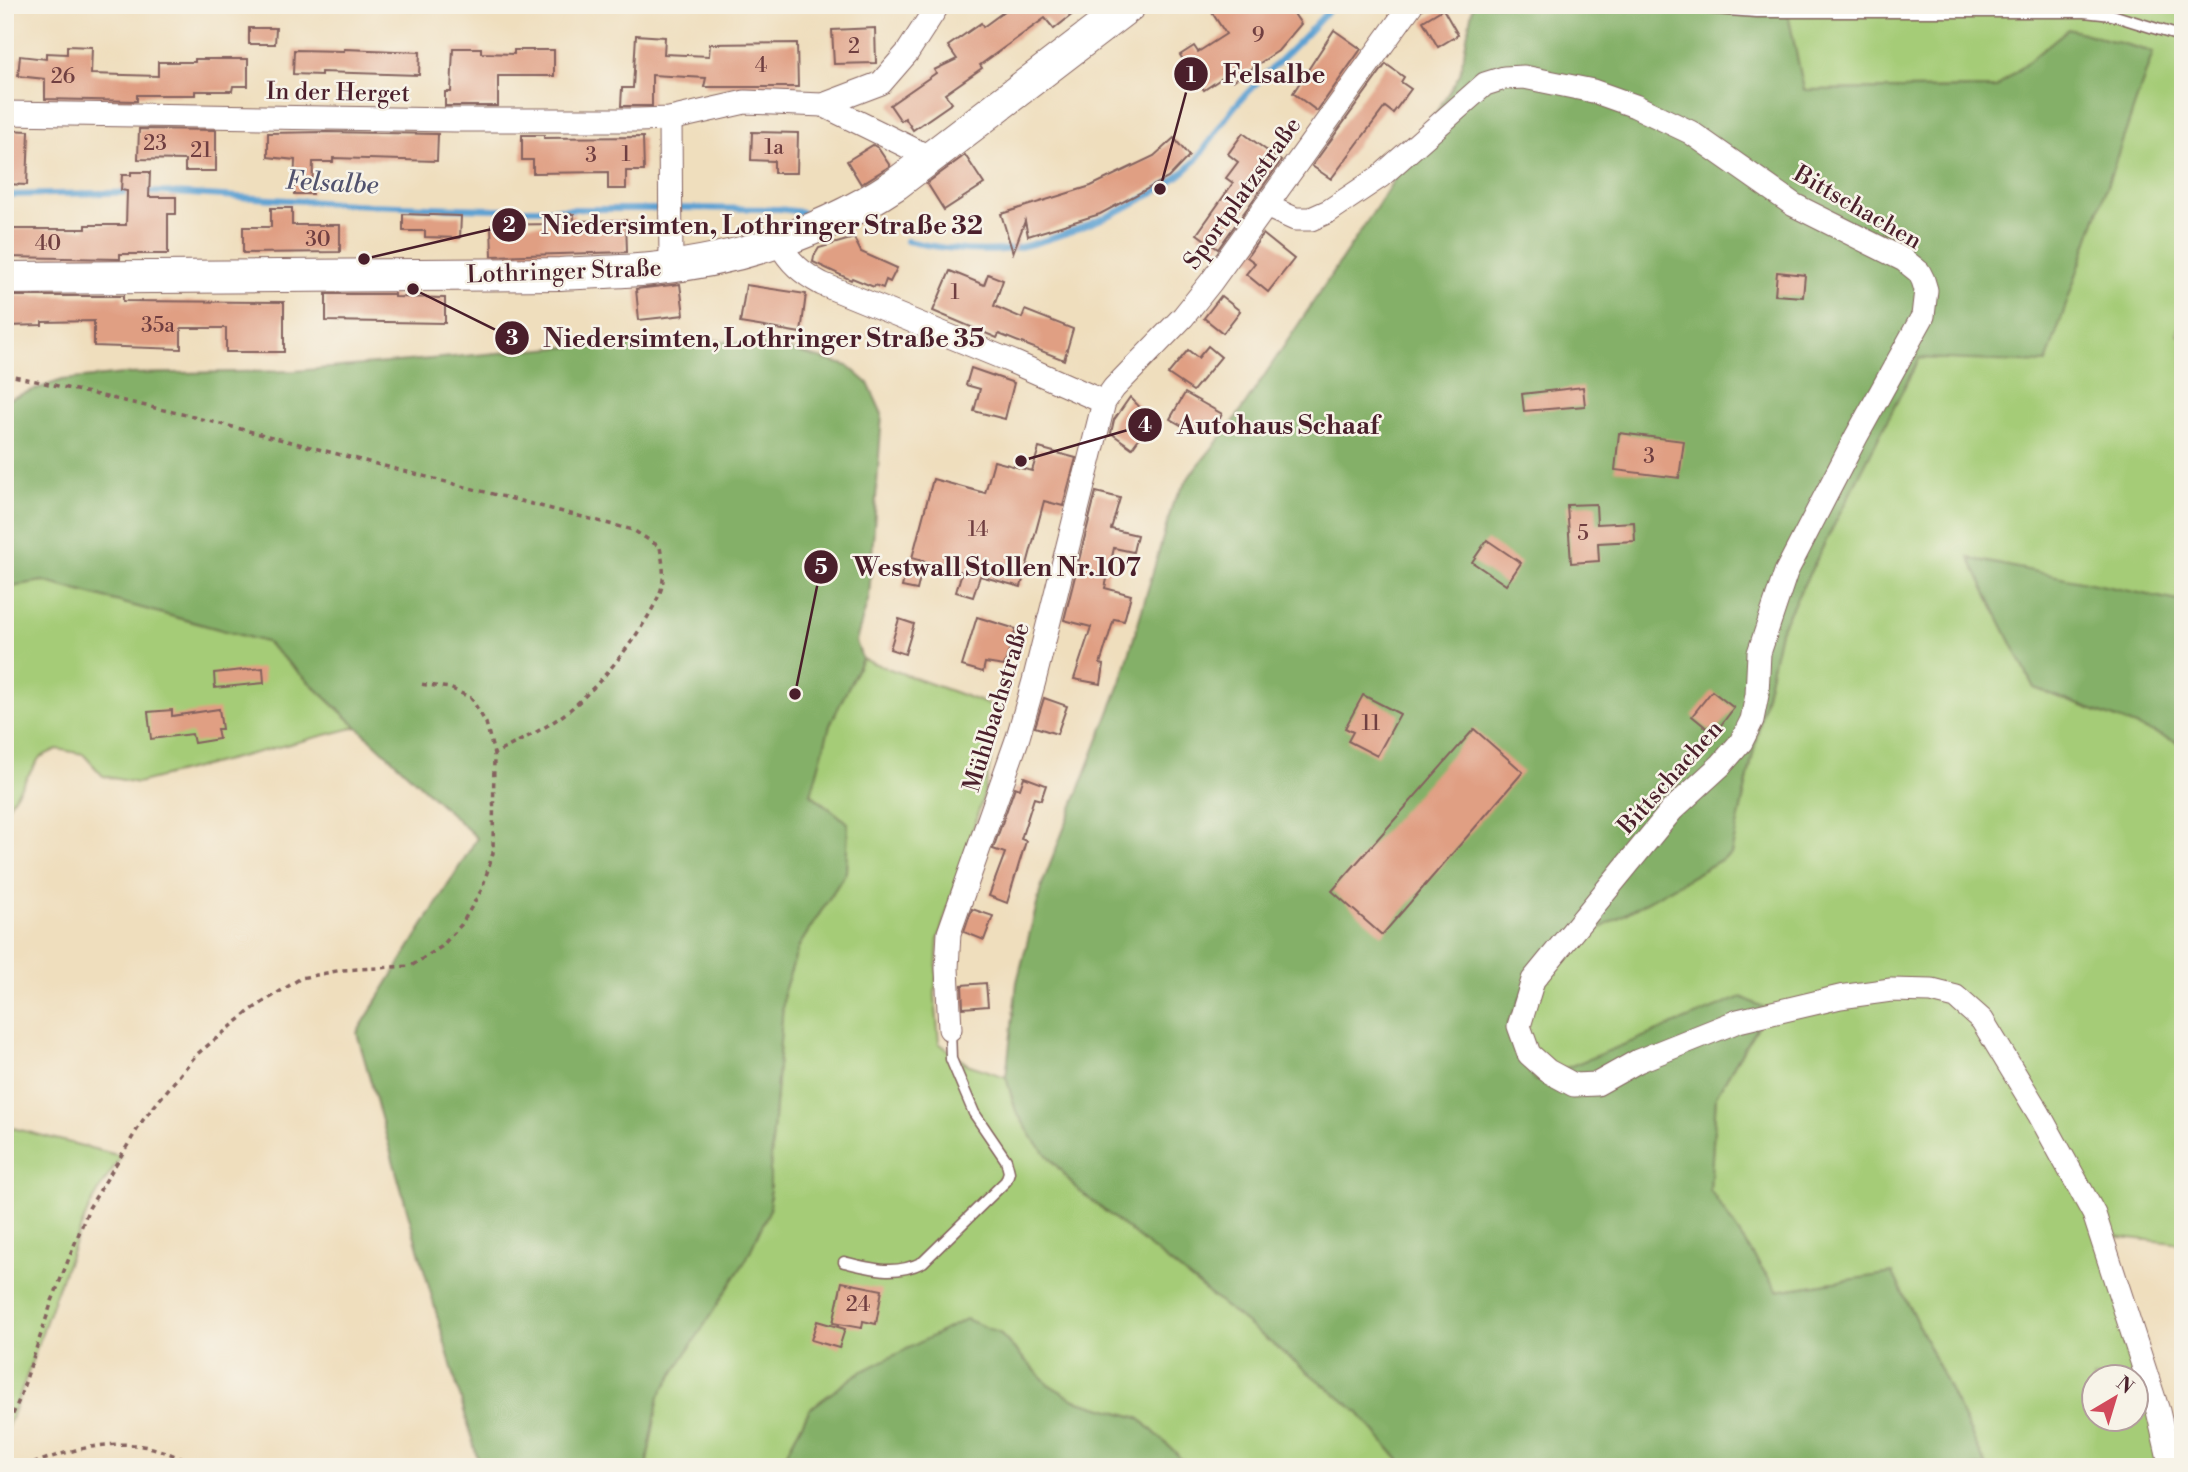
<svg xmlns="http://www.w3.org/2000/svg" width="2188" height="1472" font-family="'Libre Bodoni',serif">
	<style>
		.green { fill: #a5cc77; stroke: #787651; stroke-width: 2; fill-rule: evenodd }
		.forest { fill: #84b068; stroke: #67684a; stroke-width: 2 }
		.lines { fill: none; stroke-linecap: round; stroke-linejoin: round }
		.stream { stroke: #5da1d2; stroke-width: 6 }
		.building { fill: #e09f83 }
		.service-casing { stroke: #84625e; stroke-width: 13 }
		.minor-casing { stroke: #84625e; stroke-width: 25 }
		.secondary-casing { stroke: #84625e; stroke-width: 34 }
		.path { stroke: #84625e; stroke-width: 3.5; stroke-dasharray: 5 5; stroke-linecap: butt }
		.service { stroke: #fff; stroke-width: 10 }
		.minor { stroke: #fff; stroke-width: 23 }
		.secondary { stroke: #fff; stroke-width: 32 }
		.labels { text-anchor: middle; stroke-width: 5; stroke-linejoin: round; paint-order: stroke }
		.number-label { font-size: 21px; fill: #703f41 }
		.street-label { font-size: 24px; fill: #4a1f2b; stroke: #f7f3e8 }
		.water-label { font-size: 26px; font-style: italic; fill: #52536e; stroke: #f7f3e8 }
		.leader { fill: none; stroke: #4a1f2b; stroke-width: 2.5 }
		.callout-dot { fill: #4a1f2b; stroke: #f7f3e8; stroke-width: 2.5 }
		.mark-label { font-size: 21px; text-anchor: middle; font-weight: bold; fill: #fff }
		.callout-label { font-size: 26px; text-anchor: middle; font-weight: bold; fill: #4a1f2b; stroke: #f7f3e8; stroke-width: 5; stroke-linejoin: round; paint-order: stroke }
	</style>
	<rect width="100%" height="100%" fill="#f7f3e8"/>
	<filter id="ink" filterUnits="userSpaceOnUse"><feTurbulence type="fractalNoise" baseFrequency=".0143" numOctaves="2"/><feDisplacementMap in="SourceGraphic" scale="14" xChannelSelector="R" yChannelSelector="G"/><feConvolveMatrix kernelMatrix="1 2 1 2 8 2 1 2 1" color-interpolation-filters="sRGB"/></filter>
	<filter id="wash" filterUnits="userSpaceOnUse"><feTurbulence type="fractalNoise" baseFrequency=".00686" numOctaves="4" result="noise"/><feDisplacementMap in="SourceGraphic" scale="28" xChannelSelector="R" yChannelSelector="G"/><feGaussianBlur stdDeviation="1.57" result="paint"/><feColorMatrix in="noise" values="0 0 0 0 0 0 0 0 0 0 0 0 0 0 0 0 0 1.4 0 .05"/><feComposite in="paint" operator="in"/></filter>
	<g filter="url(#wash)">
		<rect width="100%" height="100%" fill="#efdebd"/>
		<g class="green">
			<path d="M 1786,5 L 2183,5 L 2183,321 L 2177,333 L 2183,338 L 2183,602 L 1970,559 L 2034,688 L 2183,744 L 2183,1244 L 2102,1235 L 2171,1467 L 1987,1467 L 1893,1273 L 1777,1291 L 1710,1190 L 1716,1096 L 1767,1010 L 1533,1081 L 1507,1027 L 1537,964 L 1731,854 L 1780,631 L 1919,358 L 2046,362 L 2153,52 L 2068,29 L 1996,88 L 1804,90 ZM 2094,1378 L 2136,1378 L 2136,1420 L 2094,1420 Z"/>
			<polygon points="43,581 266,642 357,727 137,783 103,776 83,754 57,749 40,757 5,811 5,587"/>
			<polygon points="862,659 1001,709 984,794 938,940 935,995 939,1043 967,1064 1006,1077 1016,1111 1034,1140 1076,1188 1358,1412 1405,1467 1187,1467 1175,1452 1139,1418 1075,1400 1048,1384 999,1333 857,1374 810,1409 779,1467 646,1467 659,1396 770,1209 770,1170 784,991 799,946 846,872 848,823 811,794 830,724"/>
			<path d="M 5,1126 L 121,1156 C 110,1174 97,1192 88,1211 C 56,1284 35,1360 5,1433 Z"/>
		</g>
		<g class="forest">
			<polygon points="341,5 563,5 459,11"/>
			<polygon points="1473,5 1786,5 1804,90 1996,88 2068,29 2153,52 2046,363 1919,358 1780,631 1731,854 1537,964 1507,1026 1534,1081 1742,997 1767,1009 1716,1096 1710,1190 1777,1291 1893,1273 1987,1467 1405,1467 1358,1412 1076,1188 1034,1140 1016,1111 1006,1077 1017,982 1042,885 1121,682 1173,503 1191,474 1232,424 1378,205 1460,74"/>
			<polygon points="704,339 780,347 848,366 868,383 882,414 869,597 856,641 862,659 830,725 811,794 848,823 846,872 799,946 784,991 770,1170 770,1209 746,1260 659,1396 646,1467 480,1467 357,1033 477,838 266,642 43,581 5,587 5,400 62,380 123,374 295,371 578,346"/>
			<polygon points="1969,558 2183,602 2183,744 2034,688"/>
			<polygon points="966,1319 999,1333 1048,1384 1075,1400 1139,1418 1175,1452 1187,1467 779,1467 810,1409 857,1374"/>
		</g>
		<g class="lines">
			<g class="stream">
				<polyline points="5,195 158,192 369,205 490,209 658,209"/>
				<polyline points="678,208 779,209 802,212"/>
				<path d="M 907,241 C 938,248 971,253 1003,250 C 1053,244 1161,199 1195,161 C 1210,144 1221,122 1236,105 C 1267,70 1303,41 1333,5"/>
			</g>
		</g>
		<g id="blocks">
			<g class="building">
				<polygon points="1013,5 1084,5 1054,29 1045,18 980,65 982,68 945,94 952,103 913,130 905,118 901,121 890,105 936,73 934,70 957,59 948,46 981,23 983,27"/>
				<polygon points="1207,5 1288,5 1301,24 1278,51 1233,81 1228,74 1204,90 1180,55 1194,46 1198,52 1226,34"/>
				<polygon points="1443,9 1458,35 1438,47 1423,21"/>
				<polygon points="249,28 276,28 275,44 249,44"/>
				<polygon points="875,28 876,63 834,64 832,30"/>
				<polygon points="1334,30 1361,49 1317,111 1293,93"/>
				<polygon points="636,35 665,37 664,54 709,56 710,44 797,43 798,87 704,87 706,78 652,75 652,106 621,106 622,88 633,88"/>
				<polygon points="67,46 92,47 91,74 158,76 158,62 195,62 195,59 248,59 248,86 233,86 232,91 195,91 195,95 137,95 137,101 45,99 45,79 18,76 20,56 46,59 46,53 67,54"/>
				<polygon points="453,48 481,48 481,53 514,54 514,50 554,50 554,76 498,76 498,106 445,106 445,92 451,92"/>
				<polygon points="344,49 420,52 419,75 321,72 321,75 293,74 294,50 344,51"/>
				<polygon points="1386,64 1404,77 1401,82 1411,89 1393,113 1385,107 1331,179 1312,166"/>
				<polygon points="139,129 216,130 216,171 185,171 185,160 138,159"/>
				<polygon points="5,130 29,131 27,185 5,184"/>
				<polygon points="326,132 438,134 437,161 333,158 333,162 313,162 312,194 294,194 295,160 268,157 268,133"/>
				<polygon points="752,132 798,133 797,173 774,173 774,161 751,160"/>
				<polygon points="1243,133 1281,161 1218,249 1197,234 1233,183 1226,178 1238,162 1228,154"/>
				<polygon points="522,135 544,135 544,138 643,137 644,171 626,171 626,189 608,189 608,172 533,173 533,160 522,160"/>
				<polygon points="1174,138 1189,156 1168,178 1100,214 1028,236 1025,221 1013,253 1001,214 1091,186 1154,156"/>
				<polygon points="873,145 878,148 890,166 861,184 847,161"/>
				<polygon points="965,155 984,184 944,210 927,183"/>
				<polygon points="131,172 150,172 149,197 176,197 176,214 168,214 168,254 120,254 120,259 5,257 5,229 86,229 86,225 126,225 127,191 121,190 122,175 131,175"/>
				<polygon points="271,208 292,208 292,225 340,225 340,252 243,253 243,227 271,227"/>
				<polygon points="403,214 461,216 460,238 425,237 425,231 403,231"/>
				<polygon points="557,214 574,214 574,221 626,220 627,252 492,256 491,225 557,224"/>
				<polygon points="1263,234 1294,259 1268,292 1246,274 1255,263 1247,257"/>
				<polygon points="854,238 861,252 897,268 890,282 886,280 883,288 875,285 874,287 852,278 851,280 813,262 814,256 819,248"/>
				<polygon points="950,271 984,285 988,274 1003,280 994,306 1022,318 1025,310 1073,329 1064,360 999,334 997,338 933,311"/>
				<polygon points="1777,272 1805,275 1803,297 1775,295"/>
				<polygon points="680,284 684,315 639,320 636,289"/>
				<polygon points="746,285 806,294 801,333 740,323"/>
				<polygon points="326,294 394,294 394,297 445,298 445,323 326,321"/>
				<polygon points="5,296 123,296 123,301 284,302 284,352 226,352 226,328 181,328 181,349 94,346 94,321 42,322 42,325 5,326"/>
				<polygon points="1221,296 1240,311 1223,333 1204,318"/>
				<polygon points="1208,346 1221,357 1193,391 1168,374 1188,350 1198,358"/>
				<polygon points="971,368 1014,383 1005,419 974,411 980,389 966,385"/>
				<polygon points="1583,387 1585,406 1524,411 1522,394"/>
				<polygon points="1185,393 1222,414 1215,428 1200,421 1193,432 1170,419"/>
				<polygon points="1130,397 1152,420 1132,448 1111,433 1114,420"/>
				<polygon points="1619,433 1684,441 1679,478 1615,470"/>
				<polygon points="1039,448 1076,458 1063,506 1044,501 1021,587 980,576 973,597 956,592 962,572 912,558 933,479 985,493 994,461 1032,471"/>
				<polygon points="1096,492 1120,498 1111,529 1137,535 1133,552 1114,548 1105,588 1131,595 1124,621 1114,619 1100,664 1104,665 1101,684 1074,679 1091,627 1064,620"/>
				<polygon points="1596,504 1597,524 1634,522 1635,541 1598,543 1599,561 1571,563 1567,505"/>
				<polygon points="1487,540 1521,563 1506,585 1472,562"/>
				<polygon points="906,570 921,573 917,590 902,587"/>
				<polygon points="977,617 1016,629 1004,666 985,663 983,672 962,666"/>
				<polygon points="899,619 914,624 905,654 890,649"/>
				<polygon points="263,668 264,683 215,688 214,673"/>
				<polygon points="1712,691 1734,708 1714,734 1692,716"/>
				<polygon points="1363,695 1400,714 1377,756 1348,741 1353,732 1345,728"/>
				<polygon points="1044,698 1067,706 1057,734 1035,727"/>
				<polygon points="219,709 222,729 217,729 219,739 194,743 192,734 151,739 148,712 172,710 172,716"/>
				<polygon points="1474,729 1523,772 1382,935 1332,891"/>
				<polygon points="1024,777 1046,785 1041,800 1034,798 1021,839 1026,841 1007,903 989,896 1005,853 993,849 1015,787 1020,789"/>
				<polygon points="972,909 993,916 984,940 964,932"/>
				<polygon points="986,983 988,1006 963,1008 962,985"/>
				<polygon points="842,1282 882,1290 876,1324 863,1321 862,1328 833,1323"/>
				<polygon points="817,1321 845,1329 839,1348 811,1340"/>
			</g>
		</g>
	</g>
	<g filter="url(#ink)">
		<use href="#blocks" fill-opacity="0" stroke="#84625e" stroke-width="2"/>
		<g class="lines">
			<g class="service-casing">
				<g id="service">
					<polyline points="1657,5 1757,12 2084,12 2112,15 2183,37"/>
					<path d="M 844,1262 C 873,1269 895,1276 923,1262 L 1006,1181 L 1009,1172 L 1006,1160 L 974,1113 L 951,1059 L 950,1029"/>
				</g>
			</g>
			<g class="minor-casing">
				<g id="minor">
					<polyline points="823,105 881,83 907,53 938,5"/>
					<polyline points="5,113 456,120 638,120 670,119 745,102 823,105 931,158"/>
					<polyline points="670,119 671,267"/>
					<polyline points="1266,206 1295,219 1311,219 1329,211 1381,176 1485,84 1504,78 1524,77 1593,91 1635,106 1690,132 1794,205 1904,260 1919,272 1923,280 1926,290 1923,316 1856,437 1786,572 1759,653 1757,695 1752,720 1741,742 1721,765 1672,810 1533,980 1519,1026 1529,1054 1548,1071 1574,1085 1597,1084 1638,1061 1738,1021 1840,997 1891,990 1932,991 1956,997 1982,1020 2039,1114 2094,1214 2158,1411 2171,1467"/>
					<path d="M 779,243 C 790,263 802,273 822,284 L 1013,362 L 1104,402"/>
					<polyline points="950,1029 947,968 949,933 1018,737 1034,681 1104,402 1114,388 1183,317 1211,282 1411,5"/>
				</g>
			</g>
			<g class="secondary-casing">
				<path id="secondary" d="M 5,278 L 560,274 C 590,272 621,272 651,269 C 739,260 822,233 896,184 L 1130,5"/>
			</g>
			<g class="path">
				<path d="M 5,374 L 186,415 L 633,530 L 660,547 C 663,564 666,579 659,595 C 643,633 591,698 556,720 C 537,733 515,743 494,754"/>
				<polyline points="5,1433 19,1400 52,1301 89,1208 143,1120 196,1055 251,1010 301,978 342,970 411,966 441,947 461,925 482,889 493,853 494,754 486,723 471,698 450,688 420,684"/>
				<path d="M 24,1467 C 58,1454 97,1441 135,1445 C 158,1447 180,1458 201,1467"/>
			</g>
			<use href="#service" class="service"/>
			<use href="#minor" class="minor"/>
			<use href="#secondary" class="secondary"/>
		</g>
	</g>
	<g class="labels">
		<g class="number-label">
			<text x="1258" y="42">9</text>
			<text x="854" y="53">2</text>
			<text x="761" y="72">4</text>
			<text x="63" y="83">26</text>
			<text x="155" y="150">23</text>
			<text x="774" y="154">1a</text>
			<text x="201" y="157">21</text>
			<text x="626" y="161">1</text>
			<text x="591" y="162">3</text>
			<text x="318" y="246">30</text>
			<text x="48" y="250">40</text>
			<text x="955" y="299">1</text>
			<text x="158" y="332">35a</text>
			<text x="1649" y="463">3</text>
			<text x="978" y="536">14</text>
			<text x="1583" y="540">5</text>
			<text x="1371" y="730">11</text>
			<text x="858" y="1311">24</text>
		</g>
		<g class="street-label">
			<text transform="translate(338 92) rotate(1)" y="8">In der Herget</text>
			<text transform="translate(1242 193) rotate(-54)" y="8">Sportplatzstraße</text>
			<text transform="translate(1858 207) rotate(30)" y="8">Bittschachen</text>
			<text transform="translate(564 271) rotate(-2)" y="8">Lothringer Straße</text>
			<text transform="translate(996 707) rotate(-73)" y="8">Mühlbachstraße</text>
			<text transform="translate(1670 777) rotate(-48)" y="8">Bittschachen</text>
		</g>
		<g class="water-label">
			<text transform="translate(332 182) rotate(3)" y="9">Felsalbe</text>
		</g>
	</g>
	<path class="leader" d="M1160 189L1191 74M364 259L509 225M413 289L512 338M1021 461L1145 425M795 694L821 567"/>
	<g class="callout-dot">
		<circle cx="1160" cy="189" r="7"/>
		<circle cx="364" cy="259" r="7"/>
		<circle cx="413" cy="289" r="7"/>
		<circle cx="1021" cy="461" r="7"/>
		<circle cx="795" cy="694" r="7"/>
		<circle cx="1191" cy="74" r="18"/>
		<circle cx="509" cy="225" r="18"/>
		<circle cx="512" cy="338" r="18"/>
		<circle cx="1145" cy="425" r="18"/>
		<circle cx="821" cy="567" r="18"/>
	</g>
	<g class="mark-label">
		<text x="1191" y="82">1</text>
		<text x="509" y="232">2</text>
		<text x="512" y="345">3</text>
		<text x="1145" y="432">4</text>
		<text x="821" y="574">5</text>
	</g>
	<g class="callout-label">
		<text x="1274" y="83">Felsalbe</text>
		<text x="762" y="234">Niedersimten, Lothringer Straße 32</text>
		<text x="764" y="347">Niedersimten, Lothringer Straße 35</text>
		<text x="1278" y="434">Autohaus Schaaf</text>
		<text x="997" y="576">Westwall Stollen Nr.107</text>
	</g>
	<rect width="2188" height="1472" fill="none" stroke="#f7f3e8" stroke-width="28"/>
	<g transform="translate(2115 1398) rotate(38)"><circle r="33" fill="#f7f3e8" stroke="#b29e9c" stroke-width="2"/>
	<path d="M0-5L12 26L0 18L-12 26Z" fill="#d1495b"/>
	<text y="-10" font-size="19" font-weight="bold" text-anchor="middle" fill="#4a1f2b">N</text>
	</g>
</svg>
